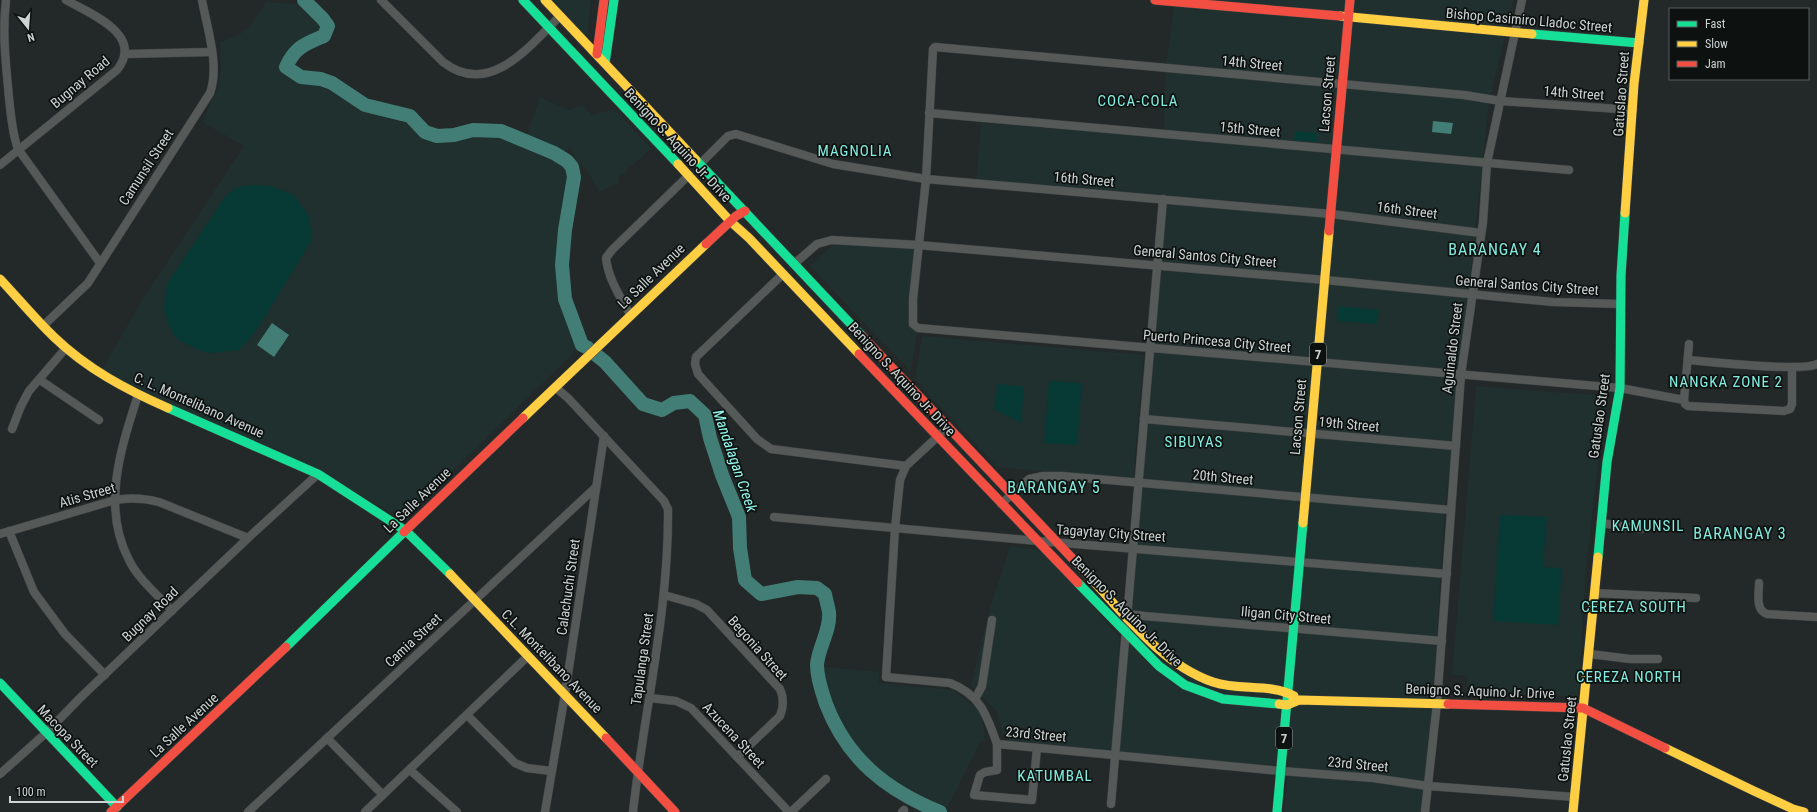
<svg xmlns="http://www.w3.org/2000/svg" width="1817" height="812" font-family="'Roboto Condensed',sans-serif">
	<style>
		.built { fill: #20302e }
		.green { fill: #073935 }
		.water { fill: #427e76 }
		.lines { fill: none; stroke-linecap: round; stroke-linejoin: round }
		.river { stroke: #427e76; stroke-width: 14 }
		.street-casing { stroke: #3e4342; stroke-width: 9 }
		.fast-casing { stroke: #3e4342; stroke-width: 10 }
		.slow-casing { stroke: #3e4342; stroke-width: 10 }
		.jam-casing { stroke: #3e4342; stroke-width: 10 }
		.street { stroke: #555958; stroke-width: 8 }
		.fast { stroke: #16e098; stroke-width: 9 }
		.slow { stroke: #ffcf43; stroke-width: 9 }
		.jam { stroke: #f24e42; stroke-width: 9 }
		.labels { text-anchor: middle; stroke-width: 3.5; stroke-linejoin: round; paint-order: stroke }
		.shield { fill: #0d1211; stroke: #939998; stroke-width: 1 }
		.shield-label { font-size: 13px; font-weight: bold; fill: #ccd3d2 }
		.street-label { font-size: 14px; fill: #ccd3d2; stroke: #0d1211 }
		.neighbourhood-label { font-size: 15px; letter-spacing: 1px; fill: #84eddf; stroke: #0d1211 }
		.water-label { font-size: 15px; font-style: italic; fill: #93f9ec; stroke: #0d1211 }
		.quarter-label { font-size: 16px; letter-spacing: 1px; fill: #84eddf; stroke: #0d1211 }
	</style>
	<rect width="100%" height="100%" fill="#232828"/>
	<g class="built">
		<polygon points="550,0 591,0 587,37"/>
		<polygon points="1175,0 1513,0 1489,104 1444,520 1433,695 1422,812 1284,812 1288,766 1115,755 1163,195 976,179 981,123 1164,138 1165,70"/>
		<polygon points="266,2 309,5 323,19 328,26 324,36 306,44 292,55 286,67 301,77 321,79 332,83 365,105 410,116 425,132 437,136 454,135 473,130 501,131 554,153 567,161 572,167 574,177 565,230 562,265 565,299 582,345 402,520 313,467 126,384 103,369 140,303 244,146 202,122 217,89 221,71 220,42 235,37 250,26"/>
		<polygon points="540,97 569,110 582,105 592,115 615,109 651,149 629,168 625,170 626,173 618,177 619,180 618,183 599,192 586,168 577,162 571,148 559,154 526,137"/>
		<polygon points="838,240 920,248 918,325 911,372 810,266"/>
		<polygon points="922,336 1144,355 1133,480 997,467 915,380"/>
		<polygon points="1476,386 1606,396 1586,569 1578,697 1468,693 1468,676 1452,675"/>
		<polygon points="1010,546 1040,550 1073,583 1120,638 1112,752 1009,741 1003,735 997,711 971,685 990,608"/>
		<polygon points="817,666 879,672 879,683 953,690 981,712 986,744 981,740 945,812 940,812 925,806 901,793 873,773 857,758 841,737 829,711 819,685"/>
	</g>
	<g class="green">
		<polygon points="1295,131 1317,133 1317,142 1294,140"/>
		<polygon points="250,185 271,186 294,195 309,216 312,240 258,328 245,344 239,350 213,353 204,352 180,341 174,335 169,325 164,309 167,284 225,197 236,188"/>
		<polygon points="1338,306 1379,310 1377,324 1337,321"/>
		<polygon points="1049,381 1082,383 1077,445 1044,443"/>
		<polygon points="998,384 1024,387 1021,423 994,409"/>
		<polygon points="1500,515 1547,517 1543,567 1562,568 1558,625 1493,621"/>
	</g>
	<g class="water">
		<polygon points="1433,121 1453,123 1451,134 1432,132"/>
		<polygon points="272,323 289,335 274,357 257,345"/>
	</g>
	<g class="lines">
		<g class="river">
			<path d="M 304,0 L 323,19 L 328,26 L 324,36 C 305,44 295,47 286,67 L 301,77 L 321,79 L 332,83 L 365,105 L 410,116 L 425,132 L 437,136 L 454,135 L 473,130 L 501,131 L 554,153 L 567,161 L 572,167 L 574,177 L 565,230 L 562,265 L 565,299 L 582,345 L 588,348"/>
			<path d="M 595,354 L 605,362 L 643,404 L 662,410 L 674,403 L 690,401 L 705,415 L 710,438 L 722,475 L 739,517 L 740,548 L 745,580 L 761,594 L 798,587 L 817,588 L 825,594 C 826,600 828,606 829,612 C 831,630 818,648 817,665 C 817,679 822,692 826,704 C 847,759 886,790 940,812"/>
		</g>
		<g class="street-casing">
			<g id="street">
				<path d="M 6,0 C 2,34 6,64 9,98 C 11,115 12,133 18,149 L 100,263"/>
				<path d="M 381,0 L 443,62 C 489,98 529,47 560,16"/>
				<polyline points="125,54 211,52"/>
				<polyline points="1633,110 1501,101 1464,95 935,47 933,49 926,179 913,299 913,324 918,328 1620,388 1684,400 1685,404 1688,406 1784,411 1790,409 1792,404 1792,367"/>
				<polyline points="929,113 1569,170"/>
				<polyline points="700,164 728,136 736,134 833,164 926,179 1331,214 1481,233"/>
				<path d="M 0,165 L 117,70 C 145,35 91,14 66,0"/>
				<polyline points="794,264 817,244 832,240 918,245 1325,280 1553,302 1620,304"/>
				<polyline points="783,274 696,357 695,364 698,374 757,439 771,449 906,466"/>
				<path d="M 631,316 C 621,298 608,279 606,258 L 612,250 L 689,175"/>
				<path d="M 43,326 L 88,283 L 210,93 C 220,66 207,28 202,0"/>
				<path d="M 1688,360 C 1710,362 1803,372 1817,364"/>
				<polyline points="40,380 99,420"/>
				<path d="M 555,387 L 568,398 L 664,501 L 668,509 C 669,611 644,711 633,812"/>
				<path d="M 138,395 C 121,448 101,507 129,560 C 138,579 158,595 172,611"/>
				<polyline points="1684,400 1689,344"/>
				<polyline points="1144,419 1456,446"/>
				<path d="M 948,427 L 906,466 L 900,480 L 895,528 L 886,677 L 950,683 C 981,695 987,716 997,744 L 1281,771 L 1373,778 L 1428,786 L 1575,797"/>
				<polyline points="12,429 21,406 29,391 66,348"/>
				<polyline points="1001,504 1029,479 1043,476 1062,476 1451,510"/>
				<polyline points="774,517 1038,541 1447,574"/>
				<polyline points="1601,523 1641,529"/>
				<polyline points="9,531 34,592 65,634 105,675"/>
				<path d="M 0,534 L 115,500 C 131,497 144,498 159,502 L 248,538"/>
				<path d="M 1759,583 C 1759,593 1755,610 1767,614 L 1817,617"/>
				<polyline points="1594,593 1696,598"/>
				<path d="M 664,595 L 696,604 L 707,610 L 780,689 C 784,698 784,706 780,716 L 737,757"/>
				<polyline points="1127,614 1144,616 1442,641"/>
				<polyline points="1590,654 1630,659 1658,659"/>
				<polyline points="650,698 676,701 691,708 789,812"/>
				<polyline points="975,699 982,686 992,620"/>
				<polyline points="467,715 515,763 527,768 551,771"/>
				<polyline points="327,738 383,795"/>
				<polyline points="997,744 997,770 985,772 980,775 974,795 1032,800 1037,748"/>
				<polyline points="410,770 457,812"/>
				<polyline points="0,774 46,733 81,697 248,538 318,474"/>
				<polyline points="1111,804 1163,199"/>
				<polyline points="248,812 595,488"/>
				<polyline points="365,812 528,656"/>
				<polyline points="545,812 565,694 604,436"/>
				<polyline points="791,812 826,779"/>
				<polyline points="902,812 904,810"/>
				<polyline points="1425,812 1437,703 1461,375 1483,222 1487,163 1522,0"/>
			</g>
		</g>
		<g class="fast-casing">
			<g id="fast">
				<polyline points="523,0 678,164"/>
				<polyline points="1532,34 1639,43"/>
				<polyline points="605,63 614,0"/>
				<polyline points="696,160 862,336"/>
				<polyline points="168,408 318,474 406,531 450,574"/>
				<polyline points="1598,557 1607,462 1620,388 1621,276 1625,213"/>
				<polyline points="1078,583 1159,666 1185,685 1223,699 1279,704"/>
				<polyline points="286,647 404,532"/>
				<polyline points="0,683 117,807"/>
				<polyline points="1277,812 1303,523"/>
			</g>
		</g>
		<g class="slow-casing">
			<g id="slow">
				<polyline points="545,0 696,160"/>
				<polyline points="1340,16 1532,34"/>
				<polyline points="678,164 730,221 749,238 859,354"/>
				<polyline points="1625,213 1634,84 1644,0"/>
				<path d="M 0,279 C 18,298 35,319 54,337 C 87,369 127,390 168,408"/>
				<polyline points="523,418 706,244"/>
				<polyline points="1303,523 1329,231"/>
				<polyline points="450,574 606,738"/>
				<path d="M 1088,575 C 1124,614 1161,664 1213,682 C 1239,691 1270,683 1294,696"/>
				<polyline points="1279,704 1287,705 1299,700 1448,704"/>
				<polyline points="1665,748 1754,791 1793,809 1804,812"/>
				<polyline points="1573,812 1598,557"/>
			</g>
		</g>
		<g class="jam-casing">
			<g id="jam">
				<polyline points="1155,0 1340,16"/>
				<polyline points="597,54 604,0"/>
				<polyline points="1329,231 1350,0"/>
				<polyline points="706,244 736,216 745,211"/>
				<polyline points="862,336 1088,575"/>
				<polyline points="859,354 1078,583"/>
				<polyline points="404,532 523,418"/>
				<polyline points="1448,704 1583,708 1665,748"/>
				<polyline points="606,738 675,812"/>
				<polyline points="111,812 286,647"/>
			</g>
		</g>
		<use href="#street" class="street"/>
		<use href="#fast" class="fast"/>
		<use href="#slow" class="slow"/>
		<use href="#jam" class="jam"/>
	</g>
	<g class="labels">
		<g class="shield">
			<rect x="1310" y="343" width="16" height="22" rx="3"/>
			<rect x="1276" y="727" width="16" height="22" rx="3"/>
		</g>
		<g class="shield-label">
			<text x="1318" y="359">7</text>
			<text x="1284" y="743">7</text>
		</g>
		<g class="street-label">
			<text transform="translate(1529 20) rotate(5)" y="5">Bishop Casimiro Lladoc Street</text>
			<text transform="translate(1252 63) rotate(5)" y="5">14th Street</text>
			<text transform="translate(80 82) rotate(-40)" y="5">Bugnay Road</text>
			<text transform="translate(1574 93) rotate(4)" y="5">14th Street</text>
			<text transform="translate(1327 94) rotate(-85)" y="5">Lacson Street</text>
			<text transform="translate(1621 94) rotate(-86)" y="5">Gatuslao Street</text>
			<text transform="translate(1250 129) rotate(5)" y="5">15th Street</text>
			<text transform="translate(678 145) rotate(47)" y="5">Benigno S. Aquino Jr. Drive</text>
			<text transform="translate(146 167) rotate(-57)" y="5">Camunsil Street</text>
			<text transform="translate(1084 179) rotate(5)" y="5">16th Street</text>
			<text transform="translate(1407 210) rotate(7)" y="5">16th Street</text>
			<text transform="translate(1205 256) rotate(5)" y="5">General Santos City Street</text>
			<text transform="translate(651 276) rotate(-44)" y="5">La Salle Avenue</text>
			<text transform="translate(1527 285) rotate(4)" y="5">General Santos City Street</text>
			<text transform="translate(1217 341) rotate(5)" y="5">Puerto Princesa City Street</text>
			<text transform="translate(1452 348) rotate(-83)" y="5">Aguinaldo Street</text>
			<text transform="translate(902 379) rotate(47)" y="5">Benigno S. Aquino Jr. Drive</text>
			<text transform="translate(199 405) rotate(24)" y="5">C. L. Montelibano Avenue</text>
			<text transform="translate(1599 416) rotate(-82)" y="5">Gatuslao Street</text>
			<text transform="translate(1298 417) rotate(-85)" y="5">Lacson Street</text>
			<text transform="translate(1349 424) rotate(5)" y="5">19th Street</text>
			<text transform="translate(1223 477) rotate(5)" y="5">20th Street</text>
			<text transform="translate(87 495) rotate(-16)" y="5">Atis Street</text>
			<text transform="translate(417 500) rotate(-44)" y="5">La Salle Avenue</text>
			<text transform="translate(1111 533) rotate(4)" y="5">Tagaytay City Street</text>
			<text transform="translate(568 587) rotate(-82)" y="5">Calachuchi Street</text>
			<text transform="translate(1127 611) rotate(45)" y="5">Benigno S. Aquino Jr. Drive</text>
			<text transform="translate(150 614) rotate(-44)" y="5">Bugnay Road</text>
			<text transform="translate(1286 615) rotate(5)" y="5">Iligan City Street</text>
			<text transform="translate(413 640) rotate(-43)" y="5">Camia Street</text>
			<text transform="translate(758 648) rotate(48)" y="5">Begonia Street</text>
			<text transform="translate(642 659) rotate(-82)" y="5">Tapulanga Street</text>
			<text transform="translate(552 661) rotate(46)" y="5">C.L. Montelibano Avenue</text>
			<text transform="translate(1480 691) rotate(2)" y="5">Benigno S. Aquino Jr. Drive</text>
			<text transform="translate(184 725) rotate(-43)" y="5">La Salle Avenue</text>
			<text transform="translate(1036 734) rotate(5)" y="5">23rd Street</text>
			<text transform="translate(734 735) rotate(47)" y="5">Azucena Street</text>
			<text transform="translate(68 736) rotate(46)" y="5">Macopa Street</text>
			<text transform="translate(1567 739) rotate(-84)" y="5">Gatuslao Street</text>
			<text transform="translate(1358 764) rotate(5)" y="5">23rd Street</text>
		</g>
		<g class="neighbourhood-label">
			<text x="1138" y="106">COCA-COLA</text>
			<text x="855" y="156">MAGNOLIA</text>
			<text x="1726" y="387">NANGKA ZONE 2</text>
			<text x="1194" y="447">SIBUYAS</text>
			<text x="1648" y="531">KAMUNSIL</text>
			<text x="1634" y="612">CEREZA SOUTH</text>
			<text x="1629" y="682">CEREZA NORTH</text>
			<text x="1055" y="781">KATUMBAL</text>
		</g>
		<g class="water-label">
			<text transform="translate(735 461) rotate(71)" y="5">Mandalagan Creek</text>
		</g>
		<g class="quarter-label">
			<text x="1495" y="255">BARANGAY 4</text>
			<text x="1054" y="493">BARANGAY 5</text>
			<text x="1740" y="539">BARANGAY 3</text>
		</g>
	</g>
	<rect x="1669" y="8" width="140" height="72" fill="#0d1211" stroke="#595f5e"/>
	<rect x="1677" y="21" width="20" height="6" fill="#16e098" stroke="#595f5e"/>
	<text x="1705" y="28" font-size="12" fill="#ccd3d2">Fast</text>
	<rect x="1677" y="41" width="20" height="6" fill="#ffcf43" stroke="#595f5e"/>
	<text x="1705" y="48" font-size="12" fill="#ccd3d2">Slow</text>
	<rect x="1677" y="61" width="20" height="6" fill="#f24e42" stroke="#595f5e"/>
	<text x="1705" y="68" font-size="12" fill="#ccd3d2">Jam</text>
	<g transform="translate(28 28) rotate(163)" stroke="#0d1211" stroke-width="3" paint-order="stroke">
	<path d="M0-3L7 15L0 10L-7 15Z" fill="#ccd3d2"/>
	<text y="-6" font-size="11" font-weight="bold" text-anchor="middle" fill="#ccd3d2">N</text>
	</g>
	<path d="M10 796v6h113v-6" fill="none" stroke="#ccd3d2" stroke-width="2"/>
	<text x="16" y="796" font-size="12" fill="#ccd3d2" stroke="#0d1211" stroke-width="3" paint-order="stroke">100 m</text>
</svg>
